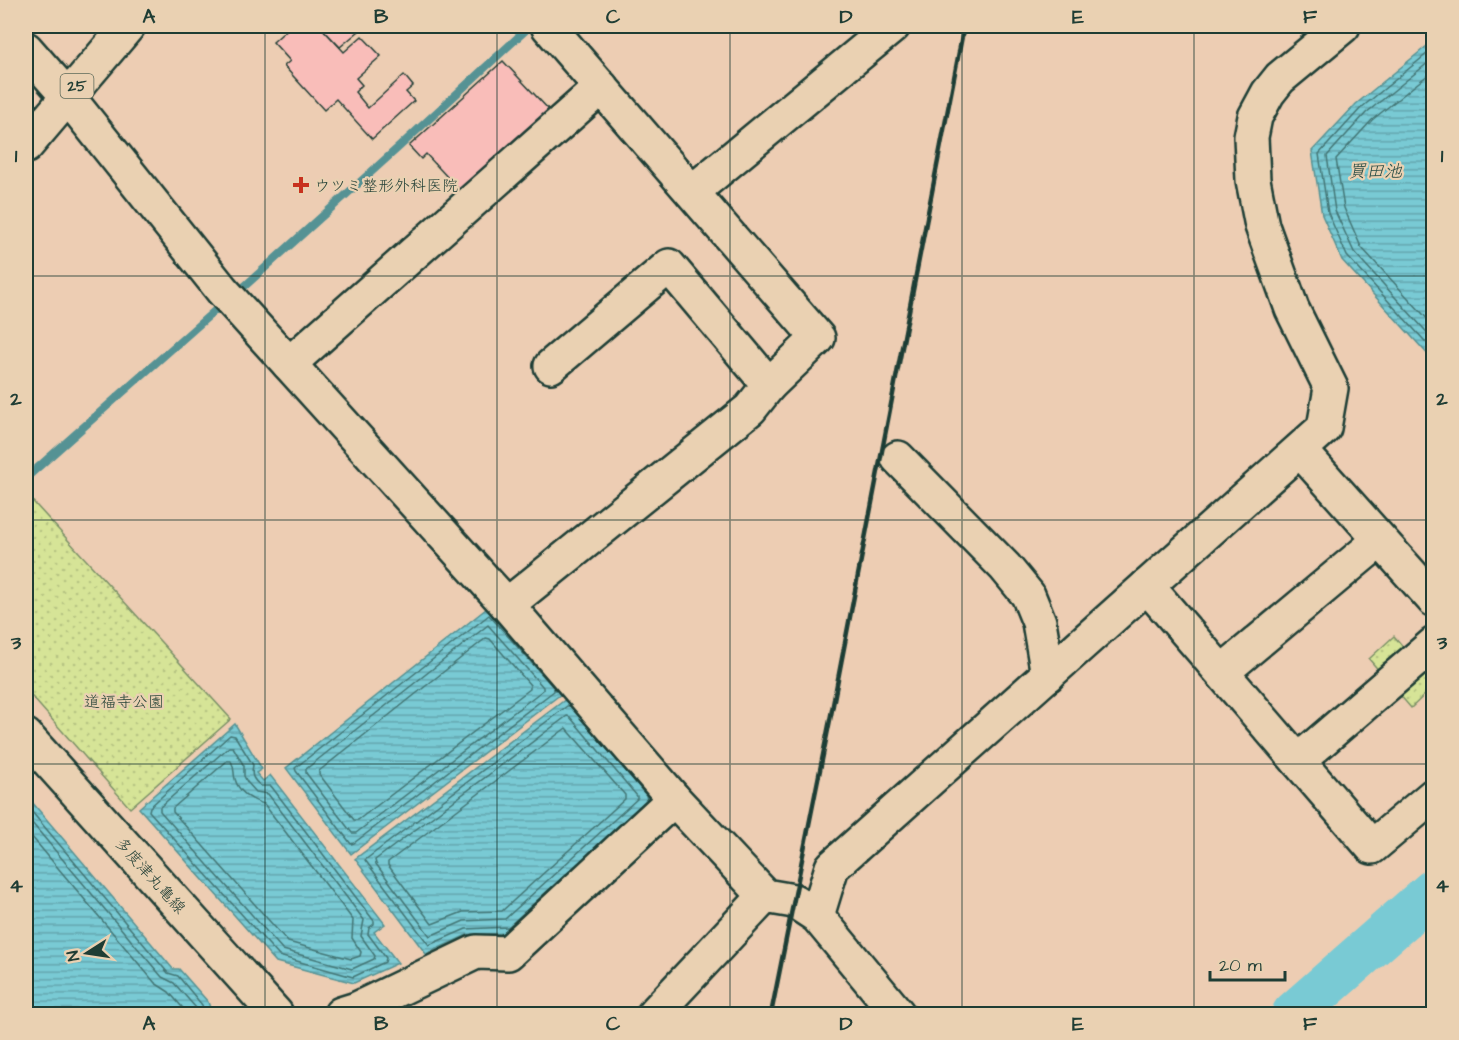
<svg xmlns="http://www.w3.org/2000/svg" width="1459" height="1040" font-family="'Architects Daughter','Klee One',sans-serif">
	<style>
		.park { fill: url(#park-dots); stroke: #7a9066; stroke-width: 1.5 }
		.water { fill: url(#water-rules); stroke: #559294; stroke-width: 1.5 }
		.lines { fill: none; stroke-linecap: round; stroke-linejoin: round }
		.shore { stroke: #437574; stroke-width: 1.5 }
		.stream { stroke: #559294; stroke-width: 8 }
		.river { stroke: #79cad4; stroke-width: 45 }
		.building { fill: #f9bdb9; stroke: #1f3d34; stroke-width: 1.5 }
		.minor-casing { stroke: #1f3d34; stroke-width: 38 }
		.major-casing { stroke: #1f3d34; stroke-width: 38 }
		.minor { stroke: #ead1b2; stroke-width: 33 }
		.major { stroke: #ead1b2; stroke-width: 33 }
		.rail { stroke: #1f3d34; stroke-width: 4.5 }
		.grid { fill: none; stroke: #1f3d34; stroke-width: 1.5; stroke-opacity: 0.55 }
		.poi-dot { fill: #c8321e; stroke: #ead1b2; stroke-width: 2 }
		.labels { text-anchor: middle; stroke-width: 4.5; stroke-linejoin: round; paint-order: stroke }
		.shield { fill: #ead1b2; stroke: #5c695a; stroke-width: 1.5 }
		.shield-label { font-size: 15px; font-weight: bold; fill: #1f3d34 }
		.poi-label { font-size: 16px; fill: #1f3d34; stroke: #ead1b2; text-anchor: start }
		.park-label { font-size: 16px; fill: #284539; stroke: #ead1b2 }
		.street-label { font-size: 16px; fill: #1f3d34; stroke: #ead1b2 }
		.water-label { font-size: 18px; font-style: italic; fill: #284b44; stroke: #ead1b2 }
		.neatline { fill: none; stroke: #1f3d34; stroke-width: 2 }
		.grid-label { font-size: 20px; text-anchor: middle; font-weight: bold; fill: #1f3d34 }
	</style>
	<defs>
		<pattern id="park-dots" width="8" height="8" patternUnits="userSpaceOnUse" patternTransform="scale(1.5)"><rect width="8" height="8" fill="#d6e497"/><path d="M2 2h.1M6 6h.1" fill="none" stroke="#b7c483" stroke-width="1.8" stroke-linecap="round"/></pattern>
		<pattern id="water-rules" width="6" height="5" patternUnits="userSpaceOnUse" patternTransform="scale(1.5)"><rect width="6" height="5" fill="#79cad4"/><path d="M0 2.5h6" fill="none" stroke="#63a5ad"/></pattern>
	</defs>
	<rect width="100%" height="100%" fill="#edcdb3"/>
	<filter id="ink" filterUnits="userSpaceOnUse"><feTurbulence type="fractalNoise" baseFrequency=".0167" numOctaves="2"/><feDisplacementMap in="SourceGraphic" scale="12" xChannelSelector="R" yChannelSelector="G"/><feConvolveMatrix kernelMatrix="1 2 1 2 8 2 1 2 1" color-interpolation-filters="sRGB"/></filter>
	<g filter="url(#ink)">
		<g class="park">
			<polygon points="26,494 231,719 130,808 26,690"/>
			<polygon points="1394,636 1433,682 1433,687 1411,708 1369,659"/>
		</g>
		<g class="water">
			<polygon points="1433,41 1433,360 1342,260 1322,215 1312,151 1356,104"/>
			<polygon points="491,605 565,691 351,854 286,768"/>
			<polygon points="570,696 653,794 653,802 510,933 467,935 426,954 355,859"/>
			<polygon points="235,724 262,769 256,773 263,781 270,775 385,924 374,932 398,963 354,983 276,962 139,808"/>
			<polygon points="26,795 173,969 179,969 208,1002 212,1014 26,1014"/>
		</g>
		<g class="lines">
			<g class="shore">
				<polyline points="1434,48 1361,108 1319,154 1328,213 1347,256 1434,351"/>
				<polyline points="1434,58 1366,113 1327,156 1335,211 1354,252 1434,340"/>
				<polyline points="1434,70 1372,120 1336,159 1344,208 1361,247 1434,326"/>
				<polygon points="489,615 554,688 554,691 354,843 351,844 296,771 295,768"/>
				<polygon points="488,625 543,687 543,690 356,833 352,833 306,773 306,769"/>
				<polygon points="486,638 490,639 530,685 530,689 358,820 354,820 319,774 319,771"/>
				<polygon points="567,716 570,717 637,796 637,799 505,919 464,921 430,936 376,864 375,860"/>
				<polyline points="585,723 646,795 647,800"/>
				<polygon points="566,728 625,795 625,799 502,911 463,912 432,924 388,865 388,862"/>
				<path d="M 230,735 L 235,736 L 253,765 C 251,775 252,779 261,786 L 271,786 L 374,921 L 374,924 L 369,928 L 368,934 L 386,958 L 385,962 L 353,977 L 279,956 L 149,811 L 150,807 Z"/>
				<polygon points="229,747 233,747 244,766 244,776 247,782 256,792 268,794 364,920 361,936 375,956 374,959 352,969 283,950 160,811 160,807"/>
				<path d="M 227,761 L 231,761 C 235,768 233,772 235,779 C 239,793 251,800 264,804 L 353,920 L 352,938 L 361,952 L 360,956 L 351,959 L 288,942 L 173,812 L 173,808 Z"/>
				<polyline points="26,805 168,973 178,976 202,1005 205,1014"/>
				<polyline points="26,816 162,977 174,983 196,1008 198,1014"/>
				<polyline points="26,830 155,983 169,992 188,1014"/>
				<polyline points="566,874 508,927 466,929 429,945 365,860 567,706 570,706"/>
			</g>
			<g class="stream">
				<polyline points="236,294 400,146 528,28"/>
				<polyline points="26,478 220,306"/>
			</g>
			<polyline class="river" points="1294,1014 1434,891"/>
		</g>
		<g class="building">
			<polygon points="291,26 320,26 344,52 362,36 381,56 356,78 362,85 355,92 368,108 404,75 413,86 406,92 414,101 372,139 336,99 324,110 284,66 290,61 273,42"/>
			<polygon points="320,26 365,26 340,47"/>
			<polygon points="503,61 551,112 462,193 426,154 421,159 409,146"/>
		</g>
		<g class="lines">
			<g class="minor-casing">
				<g id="minor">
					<polyline points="548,26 818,338 769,385 669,266 551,366"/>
					<polyline points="26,49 68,97 222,290 507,605 674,799 765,896 794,901 817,916 898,1014"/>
					<polyline points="692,192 893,26"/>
					<polyline points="289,364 601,87"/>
					<polyline points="1300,450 1434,600"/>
					<polyline points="898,458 1005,567 1028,595 1039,622 1048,675"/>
					<polyline points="1147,586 1372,847 1434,795"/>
					<polyline points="507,605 750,409 769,385"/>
					<polyline points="1222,672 1380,540"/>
					<polyline points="1298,761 1434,644"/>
					<polyline points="817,916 832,867 1324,428 1331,388 1292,309 1262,226 1253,180 1251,137 1255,117 1268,93 1280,78 1343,26"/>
					<polyline points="341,1014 357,1009 476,952 508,953 674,799"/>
					<polyline points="654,1014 765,896"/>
				</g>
			</g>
			<g class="major-casing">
				<g id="major">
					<polyline points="26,146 128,26"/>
					<polyline points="26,736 276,1014"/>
				</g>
			</g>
			<use href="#minor" class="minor"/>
			<use href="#major" class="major"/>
			<polyline class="rail" points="771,1014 832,710 964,26"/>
		</g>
	</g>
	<path class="grid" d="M 265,26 L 265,1014M 497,26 L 497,1014M 730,26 L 730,1014M 962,26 L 962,1014M 1194,26 L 1194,1014M 26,276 L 1434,276M 26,520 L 1434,520M 26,764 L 1434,764"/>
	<path class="poi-dot" d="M298 176h6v6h6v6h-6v6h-6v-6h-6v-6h6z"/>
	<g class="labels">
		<rect class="shield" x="60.5" y="74" width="33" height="24" rx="4.5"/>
		<g class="shield-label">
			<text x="77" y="91">25</text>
		</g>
		<g class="poi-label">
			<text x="314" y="191">ウツミ整形外科医院</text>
		</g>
		<g class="park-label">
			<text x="124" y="707">道福寺公園</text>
		</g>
		<g class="street-label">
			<text transform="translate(151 875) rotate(48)" y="6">多度津丸亀線</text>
		</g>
		<g class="water-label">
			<text x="1375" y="177">買田池</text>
		</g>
	</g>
	<rect width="1459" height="1040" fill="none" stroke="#ead1b2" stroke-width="66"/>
	<g transform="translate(87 953) rotate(258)" stroke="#ead1b2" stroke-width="4.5" paint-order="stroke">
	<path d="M0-4.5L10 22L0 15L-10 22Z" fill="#1f3d34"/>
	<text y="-9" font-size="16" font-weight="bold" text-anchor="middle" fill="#1f3d34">N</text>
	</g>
	<path d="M1210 971v9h75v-9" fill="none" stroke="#1f3d34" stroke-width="3"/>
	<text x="1219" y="971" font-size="18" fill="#1f3d34" stroke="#ead1b2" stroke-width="4.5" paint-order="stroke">20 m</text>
	<rect x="33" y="33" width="1393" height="974" class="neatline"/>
	<g class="grid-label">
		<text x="149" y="23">A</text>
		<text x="381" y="23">B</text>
		<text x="613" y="23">C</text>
		<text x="846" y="23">D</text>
		<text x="1078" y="23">E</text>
		<text x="1310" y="23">F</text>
		<text x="16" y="162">1</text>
		<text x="1442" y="162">1</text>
		<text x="16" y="405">2</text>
		<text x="1442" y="405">2</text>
		<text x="16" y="649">3</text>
		<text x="1442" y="649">3</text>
		<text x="16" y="892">4</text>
		<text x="1442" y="892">4</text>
		<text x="149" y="1030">A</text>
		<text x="381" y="1030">B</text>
		<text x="613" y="1030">C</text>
		<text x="846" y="1030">D</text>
		<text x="1078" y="1030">E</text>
		<text x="1310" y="1030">F</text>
	</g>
</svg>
